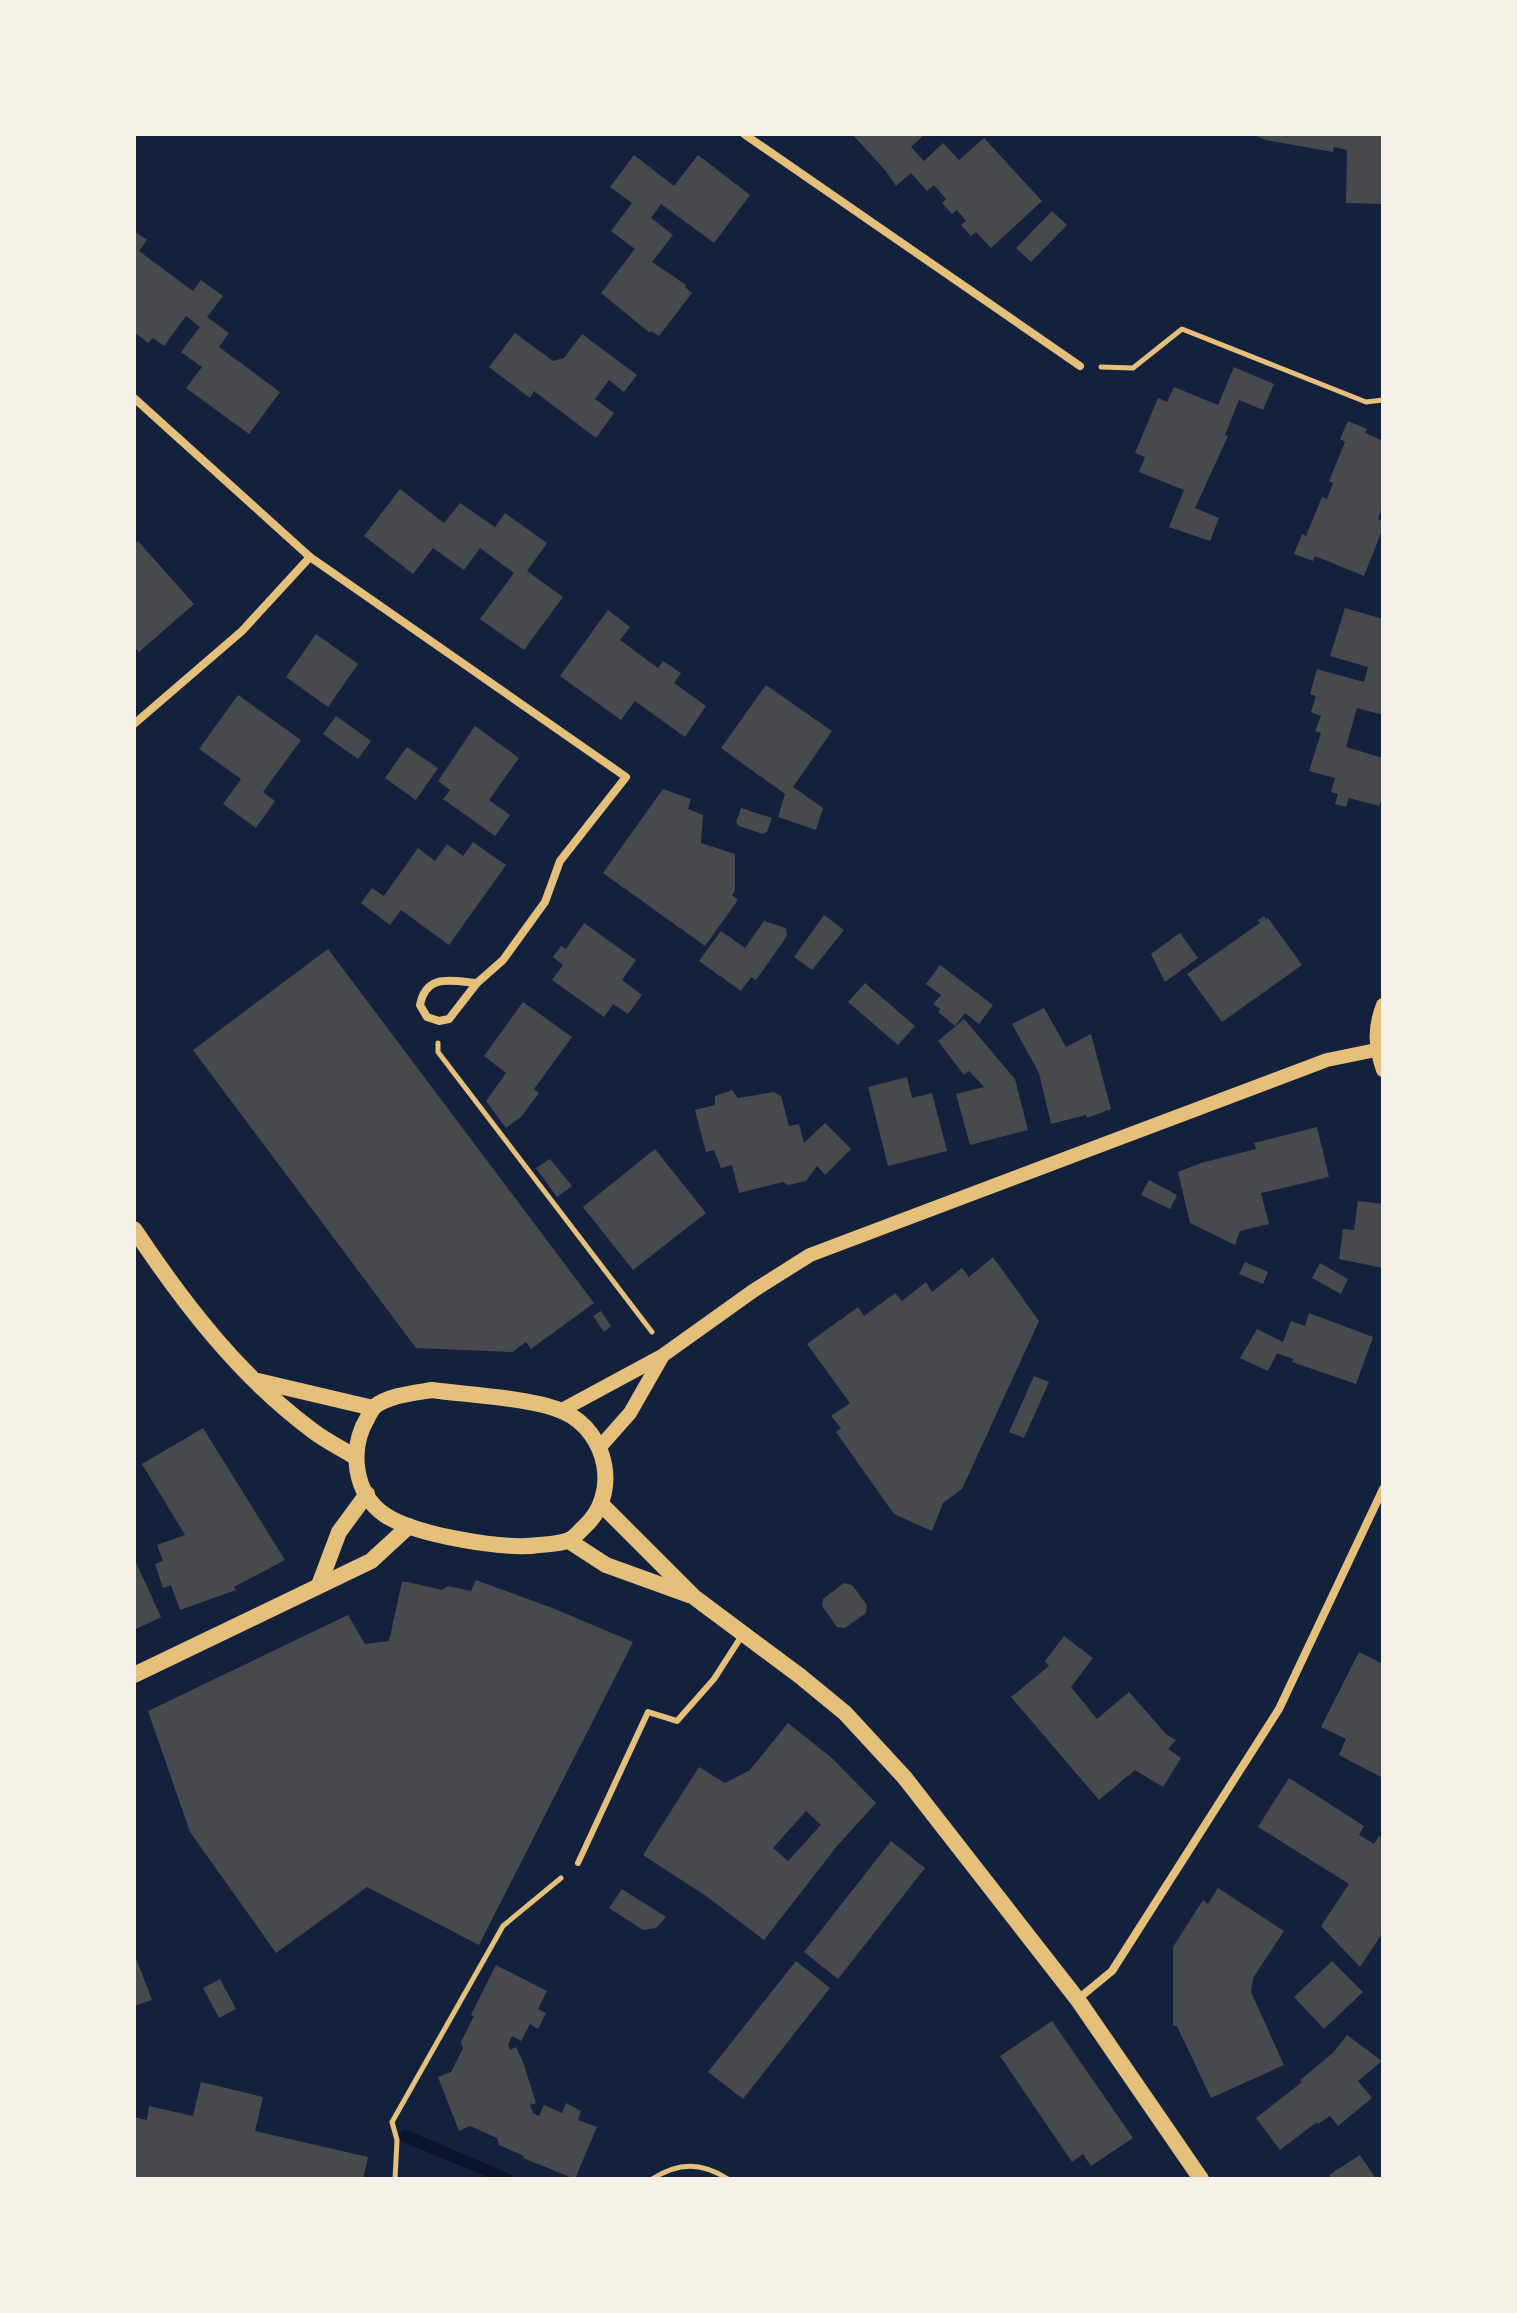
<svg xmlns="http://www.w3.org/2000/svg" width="1517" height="2313" font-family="'Roboto Condensed',sans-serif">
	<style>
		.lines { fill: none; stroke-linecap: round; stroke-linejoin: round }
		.stream { stroke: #0b132b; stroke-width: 12 }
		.building { fill: #48494c; fill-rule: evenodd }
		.path { stroke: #e5c07b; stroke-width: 5 }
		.service { stroke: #e5c07b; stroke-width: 6 }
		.minor { stroke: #e5c07b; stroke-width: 8 }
		.tertiary { stroke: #e5c07b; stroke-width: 14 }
		.secondary { stroke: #e5c07b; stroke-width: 16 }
	</style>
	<rect width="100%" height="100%" fill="#14213d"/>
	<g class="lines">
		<polyline class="stream" points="405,2136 507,2179"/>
	</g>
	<g class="building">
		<polygon points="852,134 925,134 911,147 924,161 943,143 959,160 984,138 1042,201 991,248 976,232 971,236 961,225 966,221 957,210 952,214 942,203 946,199 934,185 927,191 911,173 896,186 885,170"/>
		<polygon points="1252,134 1383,134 1383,204 1346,203 1347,150 1334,147 1333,152 1266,140"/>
		<polygon points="634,155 674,186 698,155 750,195 714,243 661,204 651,218 673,235 652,262 686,285 685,287 692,293 659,336 651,331 650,333 601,293 635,249 611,231 632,203 610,187"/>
		<polygon points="1052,211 1067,225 1031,262 1016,248"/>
		<polygon points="134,231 147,240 139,251 193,291 201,280 223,296 207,317 229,333 219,347 280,392 249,434 186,388 202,367 181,352 200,327 186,316 164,346 153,338 148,343 134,332"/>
		<polygon points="515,333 553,361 564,358 582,334 637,375 624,392 609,380 595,399 614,413 596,438 534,391 530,398 489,367"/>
		<polygon points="1234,367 1274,384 1263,410 1239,400 1225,435 1228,436 1195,508 1219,518 1210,541 1169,527 1184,490 1139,472 1145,457 1135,453 1158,398 1167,402 1174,387 1218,405"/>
		<polygon points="1348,421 1367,429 1365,433 1383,441 1383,506 1378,519 1383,521 1383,528 1364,576 1315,556 1313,561 1294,554 1302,534 1306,536 1322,497 1327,499 1333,483 1329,481 1345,442 1340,439"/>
		<polygon points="400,489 444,523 460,503 495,527 505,513 547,543 527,571 563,597 524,650 480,619 514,573 480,548 464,570 433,548 413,574 364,536"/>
		<polygon points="138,541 194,604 139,652 134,646 134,544"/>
		<polygon points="1345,608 1383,619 1383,715 1357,708 1346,747 1383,758 1383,794 1379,806 1349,798 1346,807 1335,804 1338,794 1331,792 1335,778 1309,771 1321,733 1315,731 1321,716 1311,712 1316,696 1310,694 1317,669 1364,682 1368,667 1330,656"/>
		<polygon points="608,610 630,627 620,640 658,668 663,661 681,673 674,683 706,706 685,737 635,701 621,720 560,676"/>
		<polygon points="316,634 358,664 328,707 286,677"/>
		<polygon points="766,685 832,731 793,787 823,808 816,830 778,817 785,794 721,748"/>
		<polygon points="238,695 301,740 263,792 275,801 256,828 223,804 241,779 199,749"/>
		<polygon points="336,716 371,741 358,759 323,734"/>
		<polygon points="475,726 519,758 489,800 510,815 495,836 443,799 450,790 438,781"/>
		<polygon points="407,747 438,768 416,800 385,778"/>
		<polygon points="663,789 691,799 688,809 703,815 701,843 735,854 735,891 732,895 738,900 705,946 603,873"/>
		<polygon points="741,808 772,818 767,832 763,834 739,826 736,822"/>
		<polygon points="473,842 506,865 449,945 401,910 390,925 361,903 372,888 384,896 418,848 435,861 447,844 463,856"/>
		<polygon points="824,915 844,930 812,970 794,957"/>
		<polygon points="1264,916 1266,919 1268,918 1302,965 1222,1022 1187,974 1260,923 1258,920"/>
		<polygon points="764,921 786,928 787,936 756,980 751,977 741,991 699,961 721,931 745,948"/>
		<polygon points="584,923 636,960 622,980 642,995 628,1014 613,1004 604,1017 552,980 563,965 553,957 561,946 566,949"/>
		<polygon points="1180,933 1198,958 1165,982 1151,954"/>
		<polygon points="328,949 594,1303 531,1349 526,1342 512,1352 416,1348 193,1050"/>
		<polygon points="940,965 993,1005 979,1024 965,1013 955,1026 938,1012 940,1009 933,1004 941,995 926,984"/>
		<polygon points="865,983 915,1026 898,1045 848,1002"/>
		<polygon points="523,1002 572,1037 534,1089 539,1093 521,1117 506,1128 486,1101 506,1073 484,1056"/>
		<polygon points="1044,1008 1066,1047 1091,1034 1111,1109 1087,1118 1086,1115 1051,1124 1039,1073 1012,1024"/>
		<polygon points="964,1019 1015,1079 1028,1130 970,1145 956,1094 984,1087 969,1071 964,1075 938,1041"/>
		<polygon points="907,1077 912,1098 932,1093 947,1151 888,1166 868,1087"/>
		<polygon points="732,1090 738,1098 774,1092 781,1096 789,1126 799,1124 804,1143 825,1123 851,1149 825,1175 817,1166 806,1181 788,1185 783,1182 739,1193 732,1165 721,1168 714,1150 706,1152 695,1110 715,1105 715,1096"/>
		<polygon points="1317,1127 1329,1177 1261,1193 1269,1224 1240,1231 1235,1245 1190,1223 1178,1172 1201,1163 1256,1149 1254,1143"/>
		<polygon points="655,1149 706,1213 633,1270 583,1207"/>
		<polygon points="550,1159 572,1186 557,1197 536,1168"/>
		<polygon points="1149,1180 1177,1195 1170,1209 1141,1195"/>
		<polygon points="1358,1201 1383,1204 1383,1268 1339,1259 1343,1229 1354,1230"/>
		<polygon points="993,1257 1039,1321 962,1489 943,1503 932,1531 894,1514 836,1432 841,1428 831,1416 850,1403 807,1344 858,1307 864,1316 895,1293 902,1301 926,1282 932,1292 962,1268 969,1277"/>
		<polygon points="1245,1262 1268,1272 1263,1284 1239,1274"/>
		<polygon points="1320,1263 1348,1279 1341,1294 1312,1278"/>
		<polygon points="601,1311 611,1326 604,1332 593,1316"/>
		<polygon points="1309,1313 1373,1337 1356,1384 1292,1362 1293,1359 1277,1353 1268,1371 1240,1358 1257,1329 1283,1342 1291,1321 1305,1326"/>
		<polygon points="1034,1376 1049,1382 1024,1438 1009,1432"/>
		<polygon points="203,1428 285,1560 234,1587 236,1590 180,1610 171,1585 163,1588 155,1564 163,1561 157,1545 185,1535 142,1464"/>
		<polygon points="134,1558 161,1617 134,1630"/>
		<polygon points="476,1580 555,1609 633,1642 479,1945 367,1887 276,1953 190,1832 148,1711 348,1615 365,1644 389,1641 402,1582 408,1582 442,1590 448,1586 471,1591"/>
		<polygon points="844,1583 852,1585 867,1605 866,1613 845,1628 837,1627 822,1606 823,1599"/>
		<polygon points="1064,1636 1093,1658 1071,1687 1097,1719 1129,1692 1167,1735 1176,1740 1168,1749 1181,1758 1163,1787 1135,1770 1099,1800 1011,1697 1049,1666 1045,1661"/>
		<polygon points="1359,1652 1383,1664 1383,1778 1339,1755 1346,1739 1321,1727"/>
		<path d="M 788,1723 L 833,1759 L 876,1803 L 837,1846 L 764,1940 L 706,1896 L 643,1855 L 699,1767 L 725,1783 L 750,1770 ZM 806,1811 L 821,1825 L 788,1861 L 773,1848 Z"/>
		<polygon points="1289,1778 1364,1826 1359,1835 1374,1844 1379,1836 1383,1838 1383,1932 1360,1967 1321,1926 1349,1884 1258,1827"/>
		<polygon points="891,1841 925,1868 838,1979 804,1952"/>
		<polygon points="1218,1888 1284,1931 1253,1978 1251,1992 1284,2065 1211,2098 1177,2026 1173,2026 1173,1947 1203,1900 1208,1904"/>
		<polygon points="622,1889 666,1917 656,1928 643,1930 609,1908"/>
		<polygon points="134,1953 152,2000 134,2006"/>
		<polygon points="796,1961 830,1988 743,2099 708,2072"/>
		<polygon points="1332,1961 1363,1992 1324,2029 1294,1997"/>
		<polygon points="496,1965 547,1991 538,2009 546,2013 538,2029 530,2024 521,2041 512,2036 508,2045 510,2050 516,2047 523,2062 536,2103 530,2105 533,2113 539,2116 544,2105 562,2113 566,2103 581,2111 578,2120 597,2127 575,2179 523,2158 524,2156 499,2145 497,2138 470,2126 459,2131 438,2077 451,2072 463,2048 461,2042 474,2016 471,2015"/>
		<polygon points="220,1979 236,2009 219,2018 203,1988"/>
		<polygon points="1052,2021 1133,2138 1091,2166 1083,2154 1072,2162 1000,2056"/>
		<polygon points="1347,2035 1382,2061 1358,2081 1372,2098 1338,2126 1330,2116 1318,2124 1317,2122 1280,2150 1256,2118 1302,2082 1300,2080 1333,2053"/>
		<polygon points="201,2082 263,2097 255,2131 368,2157 363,2179 134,2179 134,2117 147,2120 149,2106 193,2116"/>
		<polygon points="1360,2155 1376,2179 1332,2179 1329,2175"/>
	</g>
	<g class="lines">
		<g class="path">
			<polyline points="1101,367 1133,368 1182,329 1366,402 1383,400"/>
			<polyline points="438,1043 438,1052 652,1332"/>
			<polyline points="395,2179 397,2140 392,2122 503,1926 561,1878"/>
			<path d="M 652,2179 C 679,2162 701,2162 728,2179"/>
		</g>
		<polyline class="service" points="578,1863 648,1712 677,1721 714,1679 743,1634"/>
		<g class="minor">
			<polyline points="744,134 1080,366"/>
			<path d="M 134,398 L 310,557 L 626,777 L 560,861 L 545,902 L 503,960 L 477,983 L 449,1019 L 439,1021 L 427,1017 L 420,1005 C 426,973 452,981 477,983"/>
			<polyline points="134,724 242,631 310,557"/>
			<polyline points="1078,1999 1112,1971 1279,1709 1383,1489"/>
		</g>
		<g class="tertiary">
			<path d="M 1383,1005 C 1374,1028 1375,1047 1383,1070"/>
			<polyline points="562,1410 662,1356 753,1291 810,1255 1327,1060 1376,1050"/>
			<polyline points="599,1448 630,1413 662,1357"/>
		</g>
		<g class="secondary">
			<path d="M 134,1229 C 184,1304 240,1377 313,1431 C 326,1441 341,1448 355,1457"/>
			<polyline points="258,1381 373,1408"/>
			<path d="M 432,1390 C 467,1395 535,1398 564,1412 C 608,1432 621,1495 583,1528 C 579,1532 574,1538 569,1540 C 561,1544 548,1544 539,1545 C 504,1550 415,1535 385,1515 C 353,1493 349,1448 368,1417 C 368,1416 373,1408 374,1407 C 389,1395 414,1393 432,1390 Z"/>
			<polyline points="601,1504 694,1597 800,1676 845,1713 905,1778 1078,2000 1201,2179"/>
			<polyline points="569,1541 606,1565 689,1595"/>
			<polyline points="319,1585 339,1532 367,1494"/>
			<polyline points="134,1675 371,1561 409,1526"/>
		</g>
	</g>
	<rect width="1517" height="2313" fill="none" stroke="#f6f1e7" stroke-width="272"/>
</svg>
